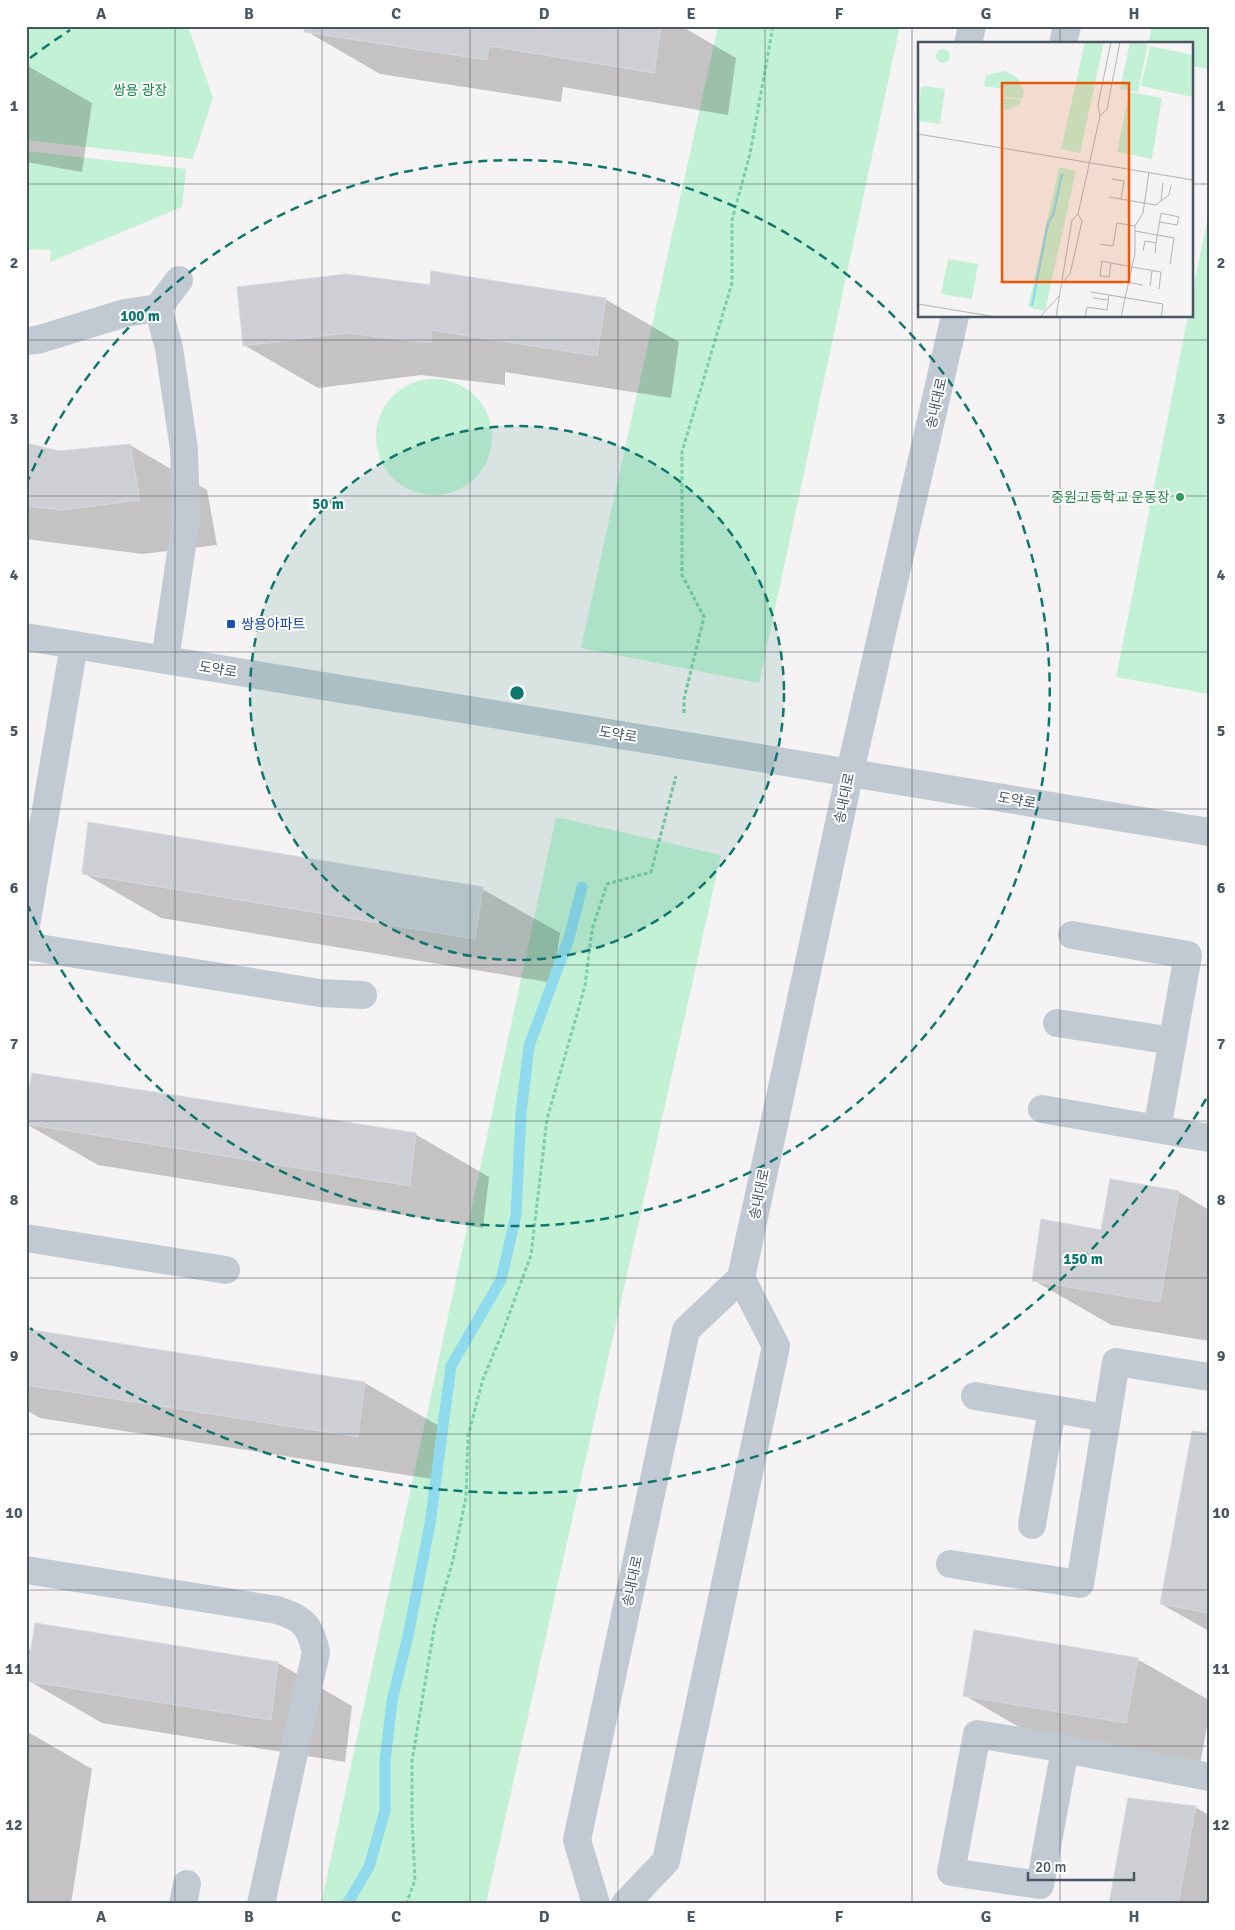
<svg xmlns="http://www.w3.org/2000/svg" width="1235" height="1930" font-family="Signika,'Noto Sans KR',sans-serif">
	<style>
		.green { fill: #c3f1d5 }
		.shadow { fill: #0003 }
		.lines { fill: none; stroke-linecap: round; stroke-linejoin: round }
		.stream { stroke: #90daee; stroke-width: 11 }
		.building { fill: #cdcfd5; stroke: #d7d9de }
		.path { stroke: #7ad0a6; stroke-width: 3; stroke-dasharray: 4 2.5; stroke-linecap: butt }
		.minor { stroke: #c1cad2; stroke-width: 28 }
		.grid { fill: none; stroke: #4a5661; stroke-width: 1; stroke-opacity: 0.55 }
		.ring { fill: none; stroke: #0f766e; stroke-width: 2.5; stroke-dasharray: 9 6 }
		.leisure-dot { fill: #2e9e5b; stroke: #fff; stroke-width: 2 }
		.transit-dot { fill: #1a4fb4; stroke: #fff; stroke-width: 2 }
		.labels { text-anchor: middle; stroke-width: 4; stroke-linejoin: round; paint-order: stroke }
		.park-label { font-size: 14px; fill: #17864f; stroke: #fff }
		.street-label { font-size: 14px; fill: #4a5661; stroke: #fff }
		.leisure-label { font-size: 14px; fill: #27864d; stroke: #fff; text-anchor: end }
		.transit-label { font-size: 14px; fill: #164399; stroke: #fff; text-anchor: start }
		.inset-river { fill: none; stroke: #90daee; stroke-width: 2.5 }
		.inset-road { fill: none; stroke: #b1b4b9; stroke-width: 1 }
		.view { fill: #e8590c; fill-opacity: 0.15; stroke: #e8590c; stroke-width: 2.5 }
		.inset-edge { fill: none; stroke: #4a5661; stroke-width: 2.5 }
		.centre { fill: #0f766e; stroke: #fff; stroke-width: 2.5 }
		.ring-label { font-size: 15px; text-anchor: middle; font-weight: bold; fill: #0f766e; stroke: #fff; stroke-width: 4; stroke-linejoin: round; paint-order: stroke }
		.neatline { fill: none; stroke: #4a5661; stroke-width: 2 }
		.grid-label { font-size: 16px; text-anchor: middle; font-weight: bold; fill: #4a5661 }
	</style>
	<rect width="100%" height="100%" fill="#f5f3f3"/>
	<g class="green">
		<polygon points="26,26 188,26 213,98 193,159 26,140"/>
		<polygon points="718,26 900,26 759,683 581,648"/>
		<polygon points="1152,26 1209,26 1209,69 1191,66 1191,44 1148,44"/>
		<polygon points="26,151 186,169 182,207 50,262 51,250 26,249"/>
		<polygon points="1209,212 1209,694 1116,677 1188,316 1191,316 1191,300"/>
		<circle cx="434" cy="437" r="58"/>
		<polygon points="556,817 721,855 486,1904 321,1904"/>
	</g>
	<g class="shadow">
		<polygon points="307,26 681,26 736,58 728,115 563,87 561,102 380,74 306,31"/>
		<polygon points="26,65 92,103 82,172 26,162"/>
		<polygon points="431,287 605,299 679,342 671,398 505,372 505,385 421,375 318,388 244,345"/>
		<polygon points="26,445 59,452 130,445 207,490 217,545 142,554 26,539"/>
		<polygon points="83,873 482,889 560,933 553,983 161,918"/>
		<polygon points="26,1124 415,1134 489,1177 483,1228 98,1165"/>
		<polygon points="1179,1192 1209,1210 1209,1341 1111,1325 1033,1280 1102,1231"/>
		<polygon points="26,1330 365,1383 439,1426 432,1479 40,1418 26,1410"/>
		<polygon points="1209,1435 1209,1631 1161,1604"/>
		<polygon points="36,1624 278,1663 352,1706 345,1762 102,1723 29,1681 26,1697 26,1647 32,1651"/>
		<polygon points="1137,1659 1209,1700 1209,1716 1200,1764 1038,1738 964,1695"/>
		<polygon points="26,1731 92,1769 71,1904 26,1904"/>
		<polygon points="1195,1807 1209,1815 1209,1904 1110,1904"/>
	</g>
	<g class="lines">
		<polyline class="stream" points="347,1904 369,1867 385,1811 385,1761 392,1701 408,1636 430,1524 451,1366 501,1280 516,1215 521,1114 529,1046 569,938 582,887"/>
	</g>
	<g class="building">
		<polygon points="305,26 661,26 654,73 489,46 487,60 304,32"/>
		<polygon points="431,271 606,298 597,356 431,330 431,343 346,333 243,346 237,287 346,274 430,285"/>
		<polygon points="26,443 59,451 130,444 140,500 63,510 26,506"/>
		<polygon points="88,822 483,887 475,939 82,874"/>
		<polygon points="32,1073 416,1133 410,1186 26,1124 26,1104"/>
		<polygon points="1110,1179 1179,1191 1160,1302 1032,1281 1041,1219 1101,1230"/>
		<polygon points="26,1329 365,1382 358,1437 26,1385"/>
		<polygon points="1192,1431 1209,1433 1209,1613 1160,1604"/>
		<polygon points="35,1623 278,1662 271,1720 26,1681"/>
		<polygon points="974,1630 1138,1658 1126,1723 963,1696"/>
		<polygon points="1128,1798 1196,1806 1178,1904 1109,1904"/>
	</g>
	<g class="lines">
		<g class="path">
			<polyline points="684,713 684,699 704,617 682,575 682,452 732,283 732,220 750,154 773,26"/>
			<polyline points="406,1904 415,1880 412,1819 412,1761 435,1623 453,1560 466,1497 468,1436 483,1379 503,1331 531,1255 547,1119 585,986 592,930 607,884 651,872 676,776"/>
		</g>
		<g class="minor">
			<polyline points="968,44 972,26"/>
			<polyline points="1063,44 1067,26"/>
			<polyline points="26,341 37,340 125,313 158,308"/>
			<polyline points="26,637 1209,832"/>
			<polyline points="165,660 186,519 184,449 169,348 158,308 179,280"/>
			<polyline points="26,926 74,645"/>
			<polyline points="1072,935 1188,955 1157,1129"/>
			<polyline points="26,946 320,993 363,995"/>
			<polyline points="1057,1023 1173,1041"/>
			<polyline points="1042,1109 1209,1138"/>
			<polyline points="26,1238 226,1270"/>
			<polyline points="975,1396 1107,1418"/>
			<polyline points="1032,1525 1052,1409"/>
			<polyline points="950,1564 1080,1584 1116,1362 1209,1377"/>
			<path d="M 26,1570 L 277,1610 C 304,1619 309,1624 316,1652 L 261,1904"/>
			<polyline points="1065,1749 1040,1885 951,1872 977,1734 1065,1749 1209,1777"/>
			<polyline points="183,1904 187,1884"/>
			<polyline points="596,1904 577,1840 686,1330 741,1278 850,772 955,316"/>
			<polyline points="625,1904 666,1861 776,1346 741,1278"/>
		</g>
	</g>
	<path class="grid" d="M 175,26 L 175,1904M 322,26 L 322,1904M 470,26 L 470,1904M 618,26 L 618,1904M 765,26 L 765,1904M 912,26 L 912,1904M 1060,26 L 1060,44M 26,184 L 919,184M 1191,184 L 1209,184M 1060,316 L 1060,1904M 26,340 L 1209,340M 26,496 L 1209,496M 26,652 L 1209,652M 26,809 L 1209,809M 26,965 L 1209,965M 26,1121 L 1209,1121M 26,1278 L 1209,1278M 26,1434 L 1209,1434M 26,1590 L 1209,1590M 26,1746 L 1209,1746"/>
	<circle cx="517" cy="693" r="267" fill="#0f766e" fill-opacity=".12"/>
	<g class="ring">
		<circle cx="517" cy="693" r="267"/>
		<path d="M26 485A533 533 0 1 1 26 901"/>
		<path d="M1206 1099A800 800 0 0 1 30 1328M30 58A800 800 0 0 1 70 30"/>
	</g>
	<circle class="leisure-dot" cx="1180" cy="497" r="5"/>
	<rect class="transit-dot" x="226" y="619" width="10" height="10" rx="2.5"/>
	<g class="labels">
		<g class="park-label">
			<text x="140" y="95">쌍용 광장</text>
		</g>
		<g class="street-label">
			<text transform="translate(936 403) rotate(-77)" y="5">송내대로</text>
			<text transform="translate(218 669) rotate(9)" y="5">도약로</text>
			<text transform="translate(618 734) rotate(9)" y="5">도약로</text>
			<text transform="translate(844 798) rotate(-78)" y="5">송내대로</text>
			<text transform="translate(1017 800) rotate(10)" y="5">도약로</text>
			<text transform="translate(759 1194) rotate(-78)" y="5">송내대로</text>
			<text transform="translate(632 1581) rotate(-78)" y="5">송내대로</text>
		</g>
		<g class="leisure-label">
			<text x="1170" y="502">중원고등학교 운동장</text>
		</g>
		<g class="transit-label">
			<text x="241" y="629">쌍용아파트</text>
		</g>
	</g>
	<g transform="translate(918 42)">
		<rect width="275" height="275" fill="#f5f3f3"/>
		<path d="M 167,0 L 186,0 L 162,111 L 143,107 ZM 212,0 L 230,2 L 220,50 L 202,47 ZM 232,4 L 275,13 L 275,55 L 223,44 ZM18 14a7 7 0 1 1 14 0a7 7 0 1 1-14 0ZM 87,29 L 100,36 L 106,51 L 103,57 L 86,55 L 86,47 L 66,44 L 68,33 ZM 6,44 L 27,47 L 22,82 L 0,79 L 3,45 ZM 211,50 L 244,56 L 234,117 L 199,110 ZM 85,56 L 103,58 L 102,62 L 89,68 L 81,66 ZM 141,125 L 158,129 L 127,269 L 110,265 ZM 30,217 L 60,222 L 54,257 L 23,252 Z" fill="#c3f1d5"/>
		<path class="inset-river" d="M 114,264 L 130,181 L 135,173 L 144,132"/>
		<path class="inset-road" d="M 182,74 L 189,67 L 202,0M 0,92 L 275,138M 194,137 L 206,139 L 203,157M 191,155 L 238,163 L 243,159 L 245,141M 243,159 L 251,153 L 253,143M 217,189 L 256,196 L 252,222M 182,202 L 195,204 L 199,181 L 217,184M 225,209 L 227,199 L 238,201M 237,211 L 238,201 L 243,171 L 261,175 L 259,183 L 242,180M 193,221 L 191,235 L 182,234 L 184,219 L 193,221 L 214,225 L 243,230 L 241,247M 146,239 L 152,232 L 164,179 L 160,172M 208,240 L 225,243M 232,244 L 234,229M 173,250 L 245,262 L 243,275M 175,256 L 190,258M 0,262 L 78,275M 122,275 L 141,254M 138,275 L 154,178 L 160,172 L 182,74 L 180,63 L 193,0M 167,275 L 169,265 L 189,268 L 191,253M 203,275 L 217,211 L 217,184 L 225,171 L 231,130"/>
		<path class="view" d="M 84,41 L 211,41 L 211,240 L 84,240 Z"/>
		<rect width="275" height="275" class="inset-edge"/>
	</g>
	<circle cx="517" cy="693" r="8" class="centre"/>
	<g class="ring-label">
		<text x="140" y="321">100 m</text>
		<text x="328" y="509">50 m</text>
		<text x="1083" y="1264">150 m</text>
	</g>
	<rect width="1235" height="1930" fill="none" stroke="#ffffff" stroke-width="55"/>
	<path d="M1028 1872v8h106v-8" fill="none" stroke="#4a5661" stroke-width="2.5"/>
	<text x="1035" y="1872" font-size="15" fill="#4a5661" stroke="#ffffff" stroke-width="4" paint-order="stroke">20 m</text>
	<rect x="28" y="28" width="1180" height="1874" class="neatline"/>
	<g class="grid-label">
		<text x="101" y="19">A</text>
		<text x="249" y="19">B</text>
		<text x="396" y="19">C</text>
		<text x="544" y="19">D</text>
		<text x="691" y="19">E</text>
		<text x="839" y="19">F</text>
		<text x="986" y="19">G</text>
		<text x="1134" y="19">H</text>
		<text x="14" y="111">1</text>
		<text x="1221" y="111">1</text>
		<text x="14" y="268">2</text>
		<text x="1221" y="268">2</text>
		<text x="14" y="424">3</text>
		<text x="1221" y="424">3</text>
		<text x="14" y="580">4</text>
		<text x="1221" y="580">4</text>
		<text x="14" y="736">5</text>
		<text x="1221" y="736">5</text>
		<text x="14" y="893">6</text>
		<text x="1221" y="893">6</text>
		<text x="14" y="1049">7</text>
		<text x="1221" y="1049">7</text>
		<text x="14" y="1205">8</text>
		<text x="1221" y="1205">8</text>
		<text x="14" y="1361">9</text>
		<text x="1221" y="1361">9</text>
		<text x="14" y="1518">10</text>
		<text x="1221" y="1518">10</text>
		<text x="14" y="1674">11</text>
		<text x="1221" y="1674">11</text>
		<text x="14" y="1830">12</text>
		<text x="1221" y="1830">12</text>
		<text x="101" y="1922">A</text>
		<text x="249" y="1922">B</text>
		<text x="396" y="1922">C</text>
		<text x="544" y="1922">D</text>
		<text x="691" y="1922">E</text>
		<text x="839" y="1922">F</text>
		<text x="986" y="1922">G</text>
		<text x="1134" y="1922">H</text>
	</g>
</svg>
